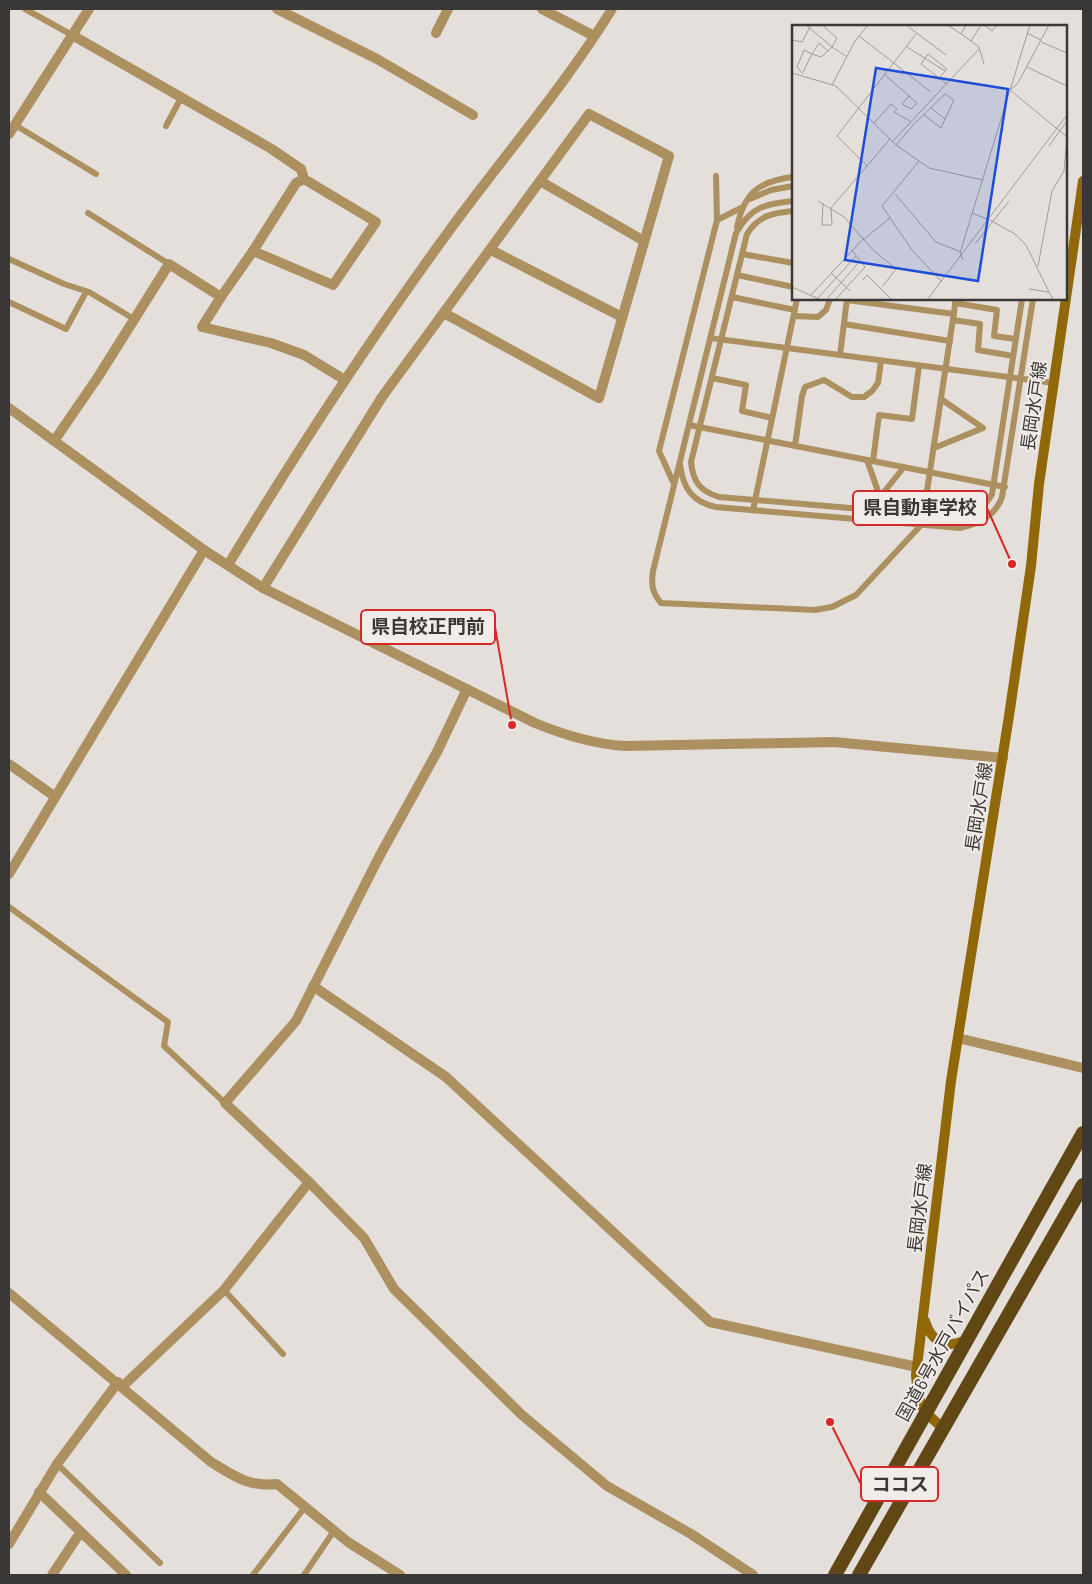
<svg xmlns="http://www.w3.org/2000/svg" width="1092" height="1584" font-family="Barlow,'Noto Sans JP',sans-serif">
	<style>
		.lines { fill: none; stroke-linecap: round; stroke-linejoin: round }
		.service { stroke: #ac9060; stroke-width: 6 }
		.minor { stroke: #ac9060; stroke-width: 10 }
		.tertiary { stroke: #ac9060; stroke-width: 10 }
		.secondary { stroke: #916807; stroke-width: 10 }
		.trunk { stroke: #604714; stroke-width: 14 }
		.labels { text-anchor: middle; stroke-width: 4; stroke-linejoin: round; paint-order: stroke }
		.street-label { font-size: 18px; fill: #3a3836; stroke: #f1ece7 }
		.inset-road { fill: none; stroke: #a09c98; stroke-width: 1 }
		.view { fill: #1d4ed8; fill-opacity: 0.15; stroke: #1d4ed8; stroke-width: 2.5 }
		.inset-edge { fill: none; stroke: #3a3836; stroke-width: 2.5 }
		.leader { fill: none; stroke: #d62828; stroke-width: 2 }
		.callout-dot { fill: #d62828; stroke: #f1ece7; stroke-width: 2 }
		.callout { fill: #f1ece7; stroke: #d62828; stroke-width: 2 }
		.callout-label { font-size: 19px; text-anchor: middle; font-weight: bold; fill: #3a3836 }
	</style>
	<rect width="100%" height="100%" fill="#e4dfda"/>
	<g class="lines">
		<g class="service">
			<polyline points="25,9 72,35"/>
			<polyline points="15,125 96,174"/>
			<polyline points="166,126 182,96"/>
			<polyline points="716,176 717,220"/>
			<polyline points="750,199 771,190 793,186"/>
			<path d="M 793,201 C 764,204 751,207 736,233 L 653,571 C 651,585 652,592 661,603 L 815,610 L 832,607 L 856,595 L 922,524 L 956,299"/>
			<path d="M 793,211 C 773,213 759,215 747,234 L 691,462 C 693,482 700,491 719,497 L 957,517 C 973,514 984,509 992,494 L 1022,299"/>
			<polyline points="88,213 169,264"/>
			<path d="M 737,227 C 744,193 759,181 793,177"/>
			<polyline points="742,254 793,263"/>
			<polyline points="9,259 64,284 89,292 134,319"/>
			<polyline points="737,275 793,287"/>
			<polyline points="732,297 795,310"/>
			<polyline points="847,300 954,314"/>
			<polyline points="9,302 66,329 86,292"/>
			<polyline points="955,303 997,310 994,336 1016,339"/>
			<polyline points="794,316 818,317 826,310 830,299"/>
			<polyline points="953,320 980,324 978,350 1013,356"/>
			<polyline points="844,324 950,341"/>
			<polyline points="710,338 1054,383"/>
			<polyline points="840,355 847,299"/>
			<polyline points="712,378 746,385 742,411 772,418"/>
			<polyline points="689,425 1005,487"/>
			<polyline points="795,446 802,396 805,387 824,380 852,397 864,397 872,391 878,383 881,361"/>
			<polyline points="934,448 983,428 941,399"/>
			<polyline points="867,460 880,497 904,467"/>
			<polyline points="873,461 879,415 912,419 919,366"/>
			<path d="M 680,464 C 683,488 692,502 716,507 L 960,528 C 978,524 996,515 1002,497 L 1033,299"/>
			<polyline points="674,484 659,451 717,220 741,208"/>
			<polyline points="753,510 797,299"/>
			<polyline points="9,907 168,1022 164,1046 225,1103"/>
			<polyline points="224,1290 283,1354"/>
			<polyline points="57,1464 160,1563"/>
			<polyline points="253,1575 305,1507"/>
			<polyline points="304,1575 334,1531"/>
		</g>
		<g class="minor">
			<polyline points="277,9 377,59 473,115"/>
			<polyline points="542,9 594,36"/>
			<polyline points="436,33 448,9"/>
			<polyline points="72,35 270,148 301,169 304,179 376,222 333,285 253,251 296,183 304,179"/>
			<polyline points="9,134 89,9"/>
			<polyline points="540,181 644,241"/>
			<polyline points="491,250 622,317"/>
			<polyline points="221,297 253,251"/>
			<polyline points="54,441 98,377 169,264 221,297 202,327 271,343 304,355 345,380"/>
			<path d="M 228,565 C 297,451 370,339 449,231 C 503,157 564,87 612,9"/>
			<polyline points="263,588 382,397 589,114 669,156 599,398 444,313"/>
			<polyline points="467,689 437,752 379,857 296,1021 225,1103 309,1182 364,1238 394,1289 522,1415 607,1486 691,1534 753,1575"/>
			<polyline points="9,764 54,796"/>
			<polyline points="9,874 204,550"/>
			<polyline points="313,986 446,1077 710,1322 917,1367"/>
			<path d="M 9,1293 L 211,1462 C 236,1477 248,1487 277,1484 L 348,1542 L 400,1575"/>
			<polyline points="123,1386 224,1290 309,1182"/>
			<polyline points="39,1492 126,1575"/>
			<polyline points="9,1544 57,1464 118,1382"/>
			<polyline points="52,1575 80,1533"/>
		</g>
		<g class="tertiary">
			<path d="M 9,408 L 204,550 L 263,588 L 535,723 C 564,735 593,744 625,746 L 834,742 L 1003,758"/>
			<polyline points="958,1038 1083,1068"/>
		</g>
		<g class="secondary">
			<path d="M 925,1321 C 931,1342 948,1350 967,1339"/>
			<path d="M 944,1429 C 921,1410 918,1405 916,1375 L 951,1081 L 1009,716 L 1031,566 L 1039,484 L 1083,181"/>
		</g>
		<g class="trunk">
			<polyline points="835,1575 1083,1133"/>
			<polyline points="859,1575 1083,1185"/>
		</g>
	</g>
	<g class="labels">
		<g class="street-label">
			<text transform="translate(1034 406) rotate(-82)" y="6">長岡水戸線</text>
			<text transform="translate(979 807) rotate(-81)" y="6">長岡水戸線</text>
			<text transform="translate(920 1208) rotate(-83)" y="6">長岡水戸線</text>
			<text transform="translate(943 1345) rotate(-61)" y="6">国道6号水戸バイパス</text>
		</g>
	</g>
	<g transform="translate(792 25)">
		<rect width="275" height="275" fill="#e4dfda"/>
		<path class="inset-road" d="M 14,0 L 40,22 L 45,13 L 30,0M 114,0 L 154,30M 156,0 L 169,9M 174,0 L 169,9 L 179,16 L 189,0M 192,0 L 200,6 L 205,0M 238,0 L 218,65 L 275,112M 235,8 L 249,15M 67,11 L 139,67M 0,15 L 10,17 L 19,0M 179,16 L 187,22 L 192,39M 249,17 L 275,28M 115,22 L 153,46M 235,42 L 275,61M 11,47 L 20,29 L 29,32 L 36,26M 0,48 L 44,61 L 104,120 L 137,143 L 191,155M 11,49 L 5,42 L 12,25 L 20,29 L 27,18 L 36,26 L 40,22 L 55,32M 92,49 L 125,78 L 119,84 L 110,79 L 117,71M 147,53 L 155,44 L 136,29 L 129,39 L 147,53 L 155,59M 40,60 L 63,16 L 76,0M 139,83 L 153,94M 82,98 L 99,79 L 105,84 L 102,87 L 118,96M 101,116 L 187,24M 104,120 L 122,99 L 153,69 L 162,75 L 149,103 L 132,90M 257,121 L 275,96M 127,136 L 90,181 L 120,225 L 150,257M 75,141 L 45,111 L 124,9M 103,169 L 144,217 L 169,227M 26,176 L 52,192 L 81,225 L 104,244 L 90,262M 31,178 L 30,200 L 40,200 L 39,183 L 98,114M 180,188 L 197,195M 198,195 L 223,209 L 234,220 L 261,275M 72,214 L 98,193M 183,219 L 217,176M 171,235 L 168,228 L 218,65 L 226,58 L 257,0M 246,241 L 260,166 L 272,146 L 275,113M 39,248 L 58,266M 71,255 L 75,250 L 100,275M 0,262 L 29,275M 237,264 L 256,267M 19,270 L 72,213M 26,273 L 64,231M 34,275 L 68,236M 43,275 L 73,242 L 60,225M 135,275 L 275,90"/>
		<path class="view" d="M 84,43 L 216,64 L 186,256 L 53,235 Z"/>
		<rect width="275" height="275" class="inset-edge"/>
	</g>
	<path class="leader" d="M1012 564L987 508M512 725L495 627M830 1422L861 1484"/>
	<g class="callout-dot">
		<circle cx="1012" cy="564" r="5"/>
		<circle cx="512" cy="725" r="5"/>
		<circle cx="830" cy="1422" r="5"/>
	</g>
	<g class="callout">
		<rect x="853" y="491" width="134" height="34" rx="5"/>
		<rect x="361" y="610" width="134" height="34" rx="5"/>
		<rect x="861" y="1467" width="77" height="34" rx="5"/>
	</g>
	<g class="callout-label">
		<text x="920" y="514">県自動車学校</text>
		<text x="428" y="633">県自校正門前</text>
		<text x="900" y="1491">ココス</text>
	</g>
	<rect width="1092" height="1584" fill="none" stroke="#3a3836" stroke-width="20"/>
</svg>
